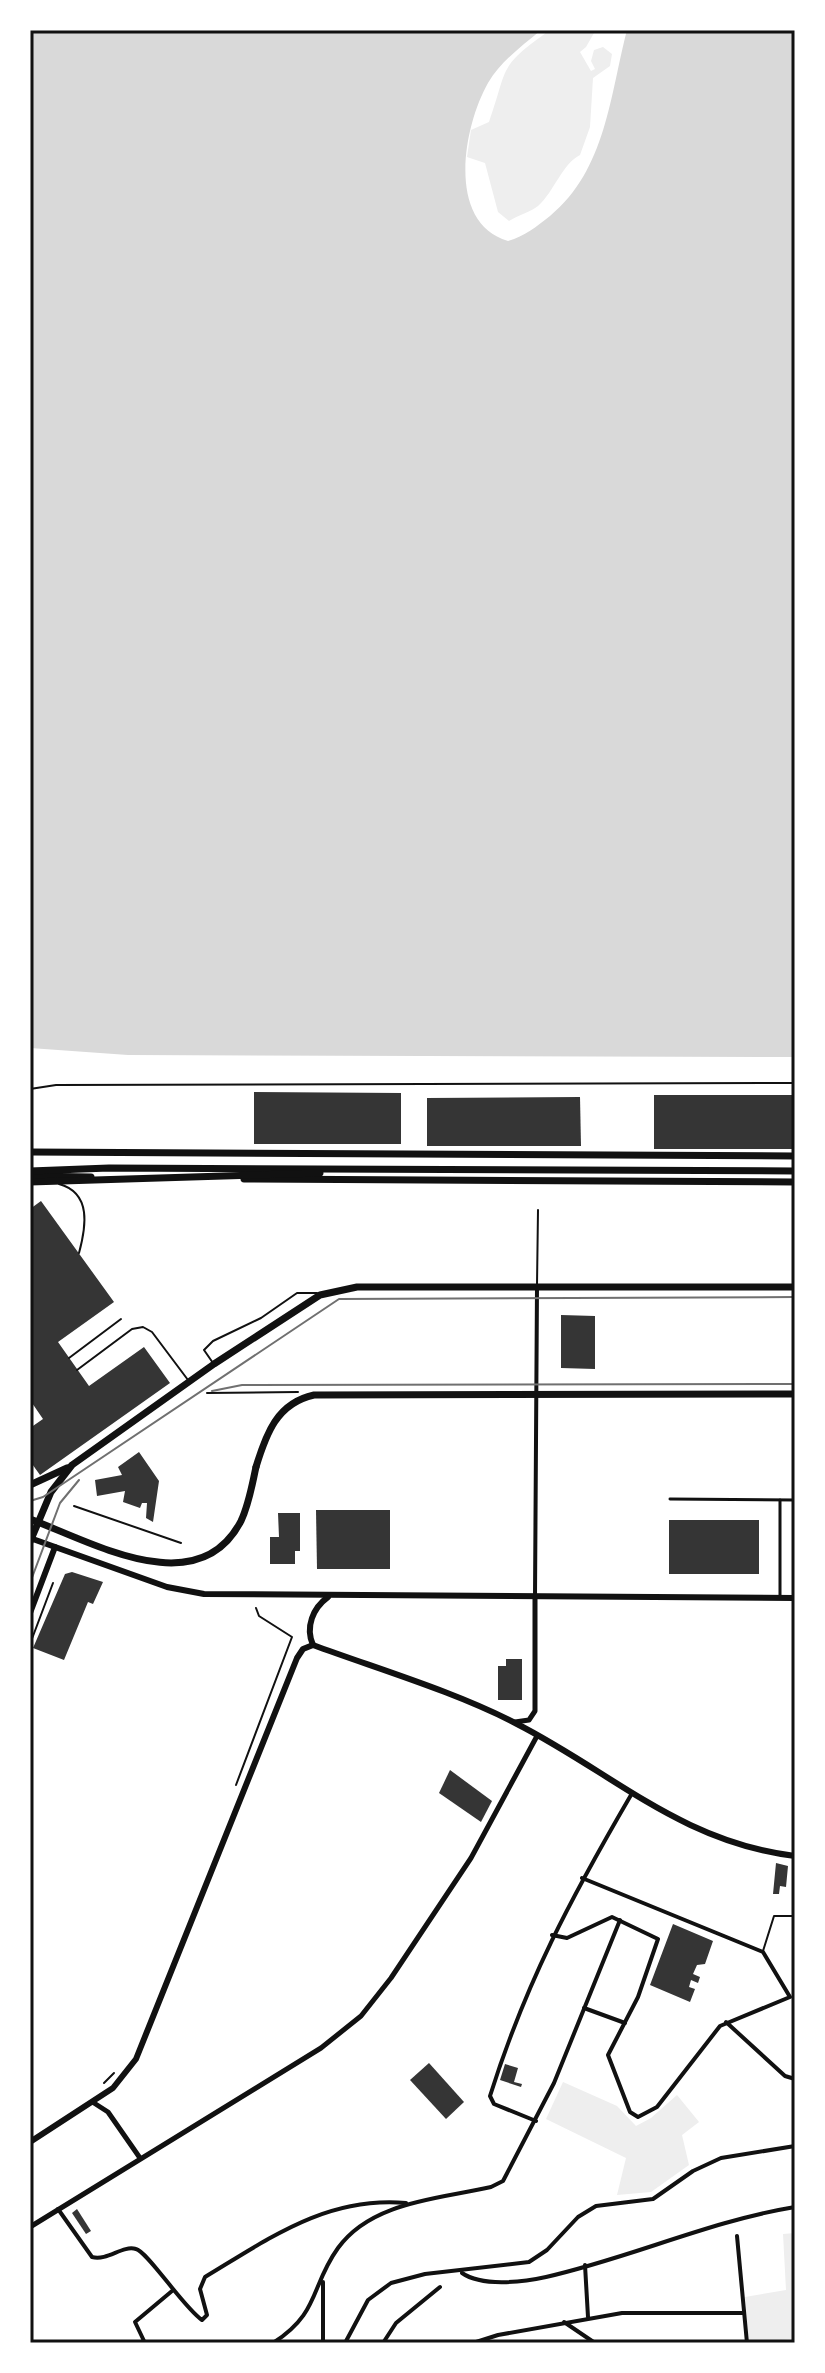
<svg xmlns="http://www.w3.org/2000/svg" width="825" height="2373" font-family="'Open Sans',sans-serif">
	<style>
		.green { fill: #eee }
		.water { fill: #d9d9d9 }
		.building { fill: #353535 }
		.lines { fill: none; stroke-linecap: round; stroke-linejoin: round }
		.path { stroke: #111; stroke-width: 2 }
		.service { stroke: #111; stroke-width: 2 }
		.pedestrian { stroke: #111; stroke-width: 3 }
		.minor { stroke: #111; stroke-width: 4 }
		.tertiary { stroke: #111; stroke-width: 5 }
		.secondary { stroke: #111; stroke-width: 6 }
		.primary { stroke: #111; stroke-width: 7 }
		.trunk { stroke: #111; stroke-width: 7 }
		.tram { stroke: #707070; stroke-width: 2 }
		.neatline { fill: none; stroke: #111; stroke-width: 3 }
	</style>
	<rect width="100%" height="100%" fill="#fff"/>
	<g class="green">
		<path d="M 550,30 L 603,30 L 594,33 L 586,47 L 580,52 L 591,71 L 595,69 L 591,61 L 594,50 L 603,47 L 612,54 L 610,66 L 593,78 L 590,127 L 580,155 C 562,164 554,192 538,206 C 531,212 518,215 509,221 L 498,212 L 485,163 L 467,157 L 471,130 L 489,122 C 509,65 497,68 550,30 Z"/>
		<polygon points="563,2082 617,2106 636,2126 651,2118 677,2095 699,2122 682,2135 689,2165 651,2192 617,2195 626,2158 546,2119"/>
		<polygon points="795,2233 795,2343 793,2339 749,2343 745,2297 786,2290 783,2234"/>
	</g>
	<path class="water" d="M 30,30 L 541,30 C 522,46 501,61 488,83 C 463,127 446,223 508,241 C 525,236 536,227 550,216 C 606,170 610,95 627,30 L 795,30 L 795,1057 L 128,1055 L 30,1048 Z"/>
	<g class="building">
		<polygon points="254,1092 401,1093 401,1144 254,1144"/>
		<rect x="654" y="1095" width="141" height="54"/>
		<polygon points="580,1097 581,1146 427,1146 427,1098"/>
		<polygon points="41,1201 114,1302 58,1342 89,1386 144,1347 170,1383 40,1475 30,1461 30,1428 43,1419 30,1400 30,1209"/>
		<polygon points="561,1315 595,1316 595,1369 561,1368"/>
		<polygon points="139,1452 159,1481 153,1522 146,1518 147,1503 142,1503 140,1508 123,1502 125,1491 97,1496 95,1480 122,1475 118,1467"/>
		<polygon points="316,1510 390,1510 390,1569 317,1569"/>
		<polygon points="278,1513 300,1513 300,1551 295,1551 295,1564 270,1564 270,1537 279,1537"/>
		<rect x="669" y="1520" width="90" height="54"/>
		<polygon points="72,1572 103,1582 93,1604 88,1602 64,1660 33,1648 65,1574"/>
		<polygon points="506,1659 522,1659 522,1700 498,1700 498,1666 506,1666"/>
		<polygon points="450,1770 492,1801 481,1822 439,1793"/>
		<polygon points="776,1863 788,1866 786,1887 780,1886 779,1894 773,1894"/>
		<polygon points="673,1924 713,1941 705,1964 697,1965 693,1974 700,1977 698,1983 691,1980 689,1987 695,1989 690,2002 650,1985"/>
		<polygon points="429,2063 464,2102 446,2119 410,2080"/>
		<polygon points="505,2064 518,2068 514,2082 522,2084 521,2087 500,2080"/>
		<polygon points="77,2209 91,2231 86,2234 72,2213"/>
	</g>
	<g class="lines">
		<g class="path">
			<polyline points="207,1393 298,1392"/>
			<polyline points="30,1644 53,1583"/>
			<polyline points="236,1785 292,1637 259,1616 256,1608"/>
			<polyline points="104,2083 114,2073"/>
		</g>
		<g class="service">
			<polyline points="30,1089 56,1085 795,1083"/>
			<path d="M 59,1184 C 92,1193 86,1227 79,1253"/>
			<polyline points="537,1285 538,1210"/>
			<polyline points="69,1358 121,1319"/>
			<polyline points="213,1363 204,1350 213,1341 261,1318 297,1293 317,1293"/>
			<polyline points="77,1370 132,1329 143,1327 152,1332 188,1380"/>
			<polyline points="30,1403 31,1402"/>
			<polyline points="74,1506 181,1543"/>
			<polyline points="763,1951 774,1916 795,1916"/>
		</g>
		<g class="pedestrian">
			<polyline points="670,1499 795,1500"/>
			<polyline points="780,1500 780,1596"/>
		</g>
		<g class="minor">
			<polyline points="535,1596 537,1287"/>
			<polyline points="552,1935 567,1938 612,1917 658,1939 638,1997 608,2055 630,2112 638,2117 657,2107 720,2026 790,1997 763,1952 582,1878"/>
			<polyline points="584,2008 625,2023"/>
			<polyline points="726,2022 785,2076 795,2079"/>
			<path d="M 536,2121 L 494,2104 L 490,2096 C 526,1982 571,1898 631,1795"/>
			<path d="M 58,2209 L 92,2257 C 108,2261 122,2245 136,2249 C 148,2252 183,2307 202,2320 L 207,2315 L 200,2289 L 205,2277 C 270,2238 327,2196 406,2203"/>
			<polyline points="737,2236 747,2343"/>
			<polyline points="585,2265 588,2317"/>
			<path d="M 462,2273 C 482,2287 523,2282 546,2277 C 630,2258 710,2221 795,2207"/>
			<polyline points="564,2322 595,2343"/>
			<polyline points="145,2343 135,2322 172,2291"/>
			<path d="M 273,2343 C 320,2313 310,2287 338,2248 C 372,2201 440,2199 491,2187 L 503,2181 L 554,2083 L 620,1920"/>
			<polyline points="323,2343 323,2282"/>
			<polyline points="345,2343 368,2300 391,2283 425,2274 529,2262 547,2250 578,2217 596,2206 653,2199 693,2171 721,2158 795,2146"/>
			<polyline points="383,2343 396,2323 440,2287"/>
			<polyline points="473,2343 498,2335 622,2313 744,2313"/>
		</g>
		<g class="tertiary">
			<polyline points="515,1722 529,1720 535,1711 535,1598"/>
			<polyline points="94,2103 108,2112 140,2158"/>
			<polyline points="30,2227 321,2048 361,2016 391,1978 471,1858 537,1736"/>
		</g>
		<g class="secondary">
			<polyline points="30,1538 167,1587 204,1594 795,1598"/>
			<polyline points="30,1613 55,1547"/>
			<path d="M 313,1645 C 378,1669 456,1692 517,1724 C 613,1773 681,1842 795,1856"/>
			<path d="M 313,1645 C 305,1627 313,1608 328,1597"/>
			<polyline points="30,2142 113,2088 136,2059 297,1658 303,1649 313,1645"/>
		</g>
		<g class="primary">
			<polyline points="30,1176 91,1177"/>
			<polyline points="244,1179 795,1182"/>
			<path d="M 256,1467 C 266,1434 277,1403 314,1395 L 795,1394"/>
			<polyline points="30,1485 67,1468"/>
			<polyline points="30,1542 51,1492 72,1465 214,1364 320,1295 357,1287 795,1287"/>
		</g>
		<g class="trunk">
			<polyline points="30,1152 795,1156"/>
			<polyline points="30,1171 109,1168 795,1171"/>
			<polyline points="30,1182 320,1173"/>
			<path d="M 30,1519 C 92,1542 198,1604 241,1521 C 249,1504 252,1485 256,1467"/>
		</g>
		<g class="tram">
			<polyline points="212,1391 242,1385 795,1384"/>
			<polyline points="30,1501 43,1497 339,1299 795,1297"/>
			<polyline points="30,1583 60,1503 79,1480"/>
		</g>
	</g>
	<rect width="825" height="2373" fill="none" stroke="#ffffff" stroke-width="64"/>
	<rect x="32" y="32" width="761" height="2309" class="neatline"/>
</svg>
